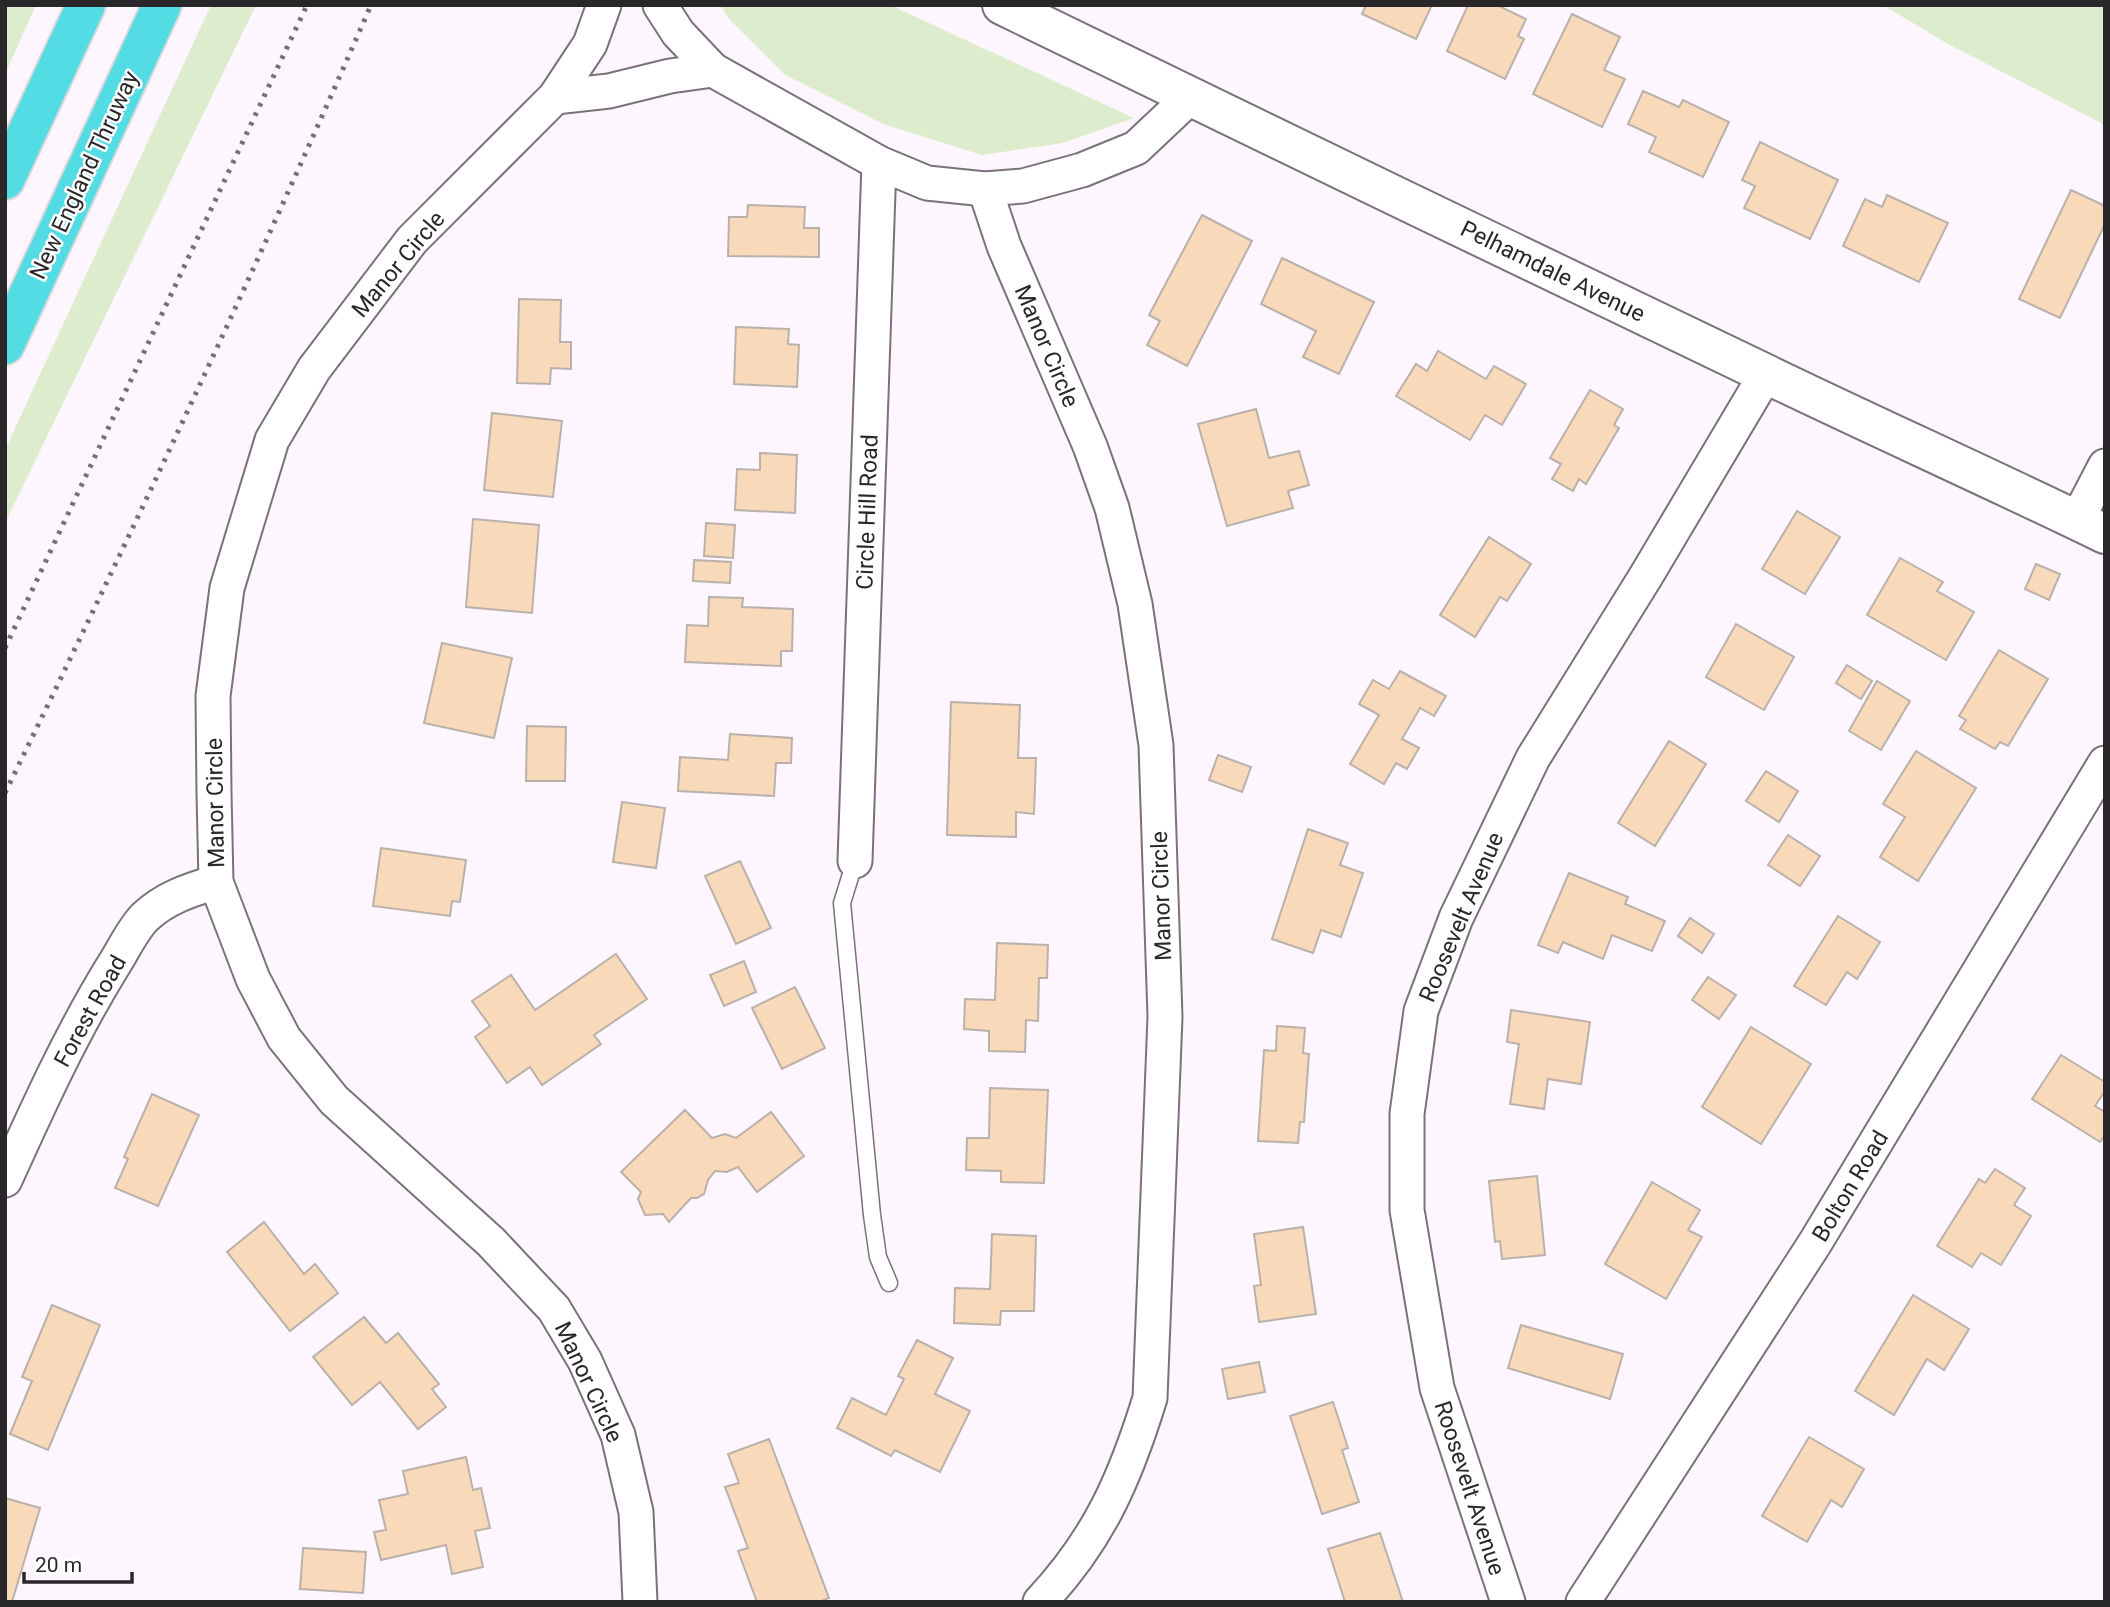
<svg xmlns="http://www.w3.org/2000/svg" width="2110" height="1607" font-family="Roboto,sans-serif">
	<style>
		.green { fill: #dceccd }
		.building { fill: #f8d9ba; stroke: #bab1aa; stroke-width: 2 }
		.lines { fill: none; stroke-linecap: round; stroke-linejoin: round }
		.lane-casing { stroke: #7a727a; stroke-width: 19 }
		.street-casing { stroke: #7a727a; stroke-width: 37 }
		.secondary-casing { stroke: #7a727a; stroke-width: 42 }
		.highway-casing { stroke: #d9d8d9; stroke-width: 42 }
		.lane { stroke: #fff; stroke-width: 16 }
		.street { stroke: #fff; stroke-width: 33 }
		.secondary { stroke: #fff; stroke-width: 38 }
		.highway { stroke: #53dce3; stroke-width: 38 }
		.rail { stroke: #757075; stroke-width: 5; stroke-dasharray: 3.5 7; stroke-linecap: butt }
		.labels { text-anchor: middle; stroke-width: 5; stroke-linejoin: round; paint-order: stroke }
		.street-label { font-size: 23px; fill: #2a272a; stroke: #fff }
	</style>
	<rect width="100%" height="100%" fill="#fef6fe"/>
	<g class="green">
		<polygon points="5,5 36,5 5,74"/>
		<polygon points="211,5 256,5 5,523 5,450"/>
		<polygon points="720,5 890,5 1134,118 1063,143 982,155 883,124 785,75 729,19"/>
		<polygon points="1883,5 2105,5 2105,125 1948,44"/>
	</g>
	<g class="building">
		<polygon points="1366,5 1432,5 1416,39 1362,14"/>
		<polygon points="1468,5 1497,5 1526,19 1518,36 1524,39 1505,79 1447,51"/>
		<polygon points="1572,14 1620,37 1604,70 1625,79 1602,127 1533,94"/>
		<polygon points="1643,91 1679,107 1683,100 1729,122 1703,177 1649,152 1656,137 1628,124"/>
		<polygon points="1760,142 1838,180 1810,239 1744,208 1755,186 1742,180"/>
		<polygon points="2071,190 2105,206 2105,224 2060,318 2019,299"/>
		<polygon points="1887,195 1948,223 1919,282 1843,246 1865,199 1882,207"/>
		<polygon points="748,205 805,207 804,228 819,228 819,257 728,256 729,217 747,217"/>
		<polygon points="1202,215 1252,241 1187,366 1147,345 1160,321 1149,315"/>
		<polygon points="1282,258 1374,302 1339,374 1303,357 1316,331 1261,304"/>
		<polygon points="519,299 561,300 560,342 571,342 571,369 551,368 550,384 517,383"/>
		<polygon points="736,327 789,329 788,344 799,345 797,387 734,384"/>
		<polygon points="1438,351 1486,379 1494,366 1526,384 1502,425 1485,415 1470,440 1396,396 1416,364 1427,371"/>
		<polygon points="1590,390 1623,409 1614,425 1619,428 1586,484 1579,479 1573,491 1552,479 1561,464 1550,458"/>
		<polygon points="1256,409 1269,458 1299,451 1309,485 1288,491 1293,508 1227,526 1198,424"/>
		<polygon points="492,413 562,421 553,497 484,490"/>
		<polygon points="760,453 797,455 795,513 735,510 737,469 760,470"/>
		<polygon points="1797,511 1840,537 1805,594 1762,569"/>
		<polygon points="473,519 539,525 532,613 466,607"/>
		<polygon points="706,523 735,525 733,558 704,556"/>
		<polygon points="1489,537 1531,564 1507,601 1500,597 1475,637 1440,615"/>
		<polygon points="1900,558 1943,582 1937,591 1974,612 1946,660 1867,615"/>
		<polygon points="694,560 731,562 730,583 693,581"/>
		<polygon points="2036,564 2060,574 2049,600 2025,589"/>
		<polygon points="709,597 743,598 742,607 793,609 792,651 781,651 781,666 685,662 687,625 708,626"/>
		<polygon points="1736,624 1794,657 1764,710 1706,677"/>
		<polygon points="442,643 512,658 494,738 424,723"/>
		<polygon points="1999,650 2048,679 2008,746 2000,742 1995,749 1960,729 1966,720 1959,716"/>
		<polygon points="1847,665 1872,681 1861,699 1836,683"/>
		<polygon points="1400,671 1446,696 1434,716 1420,708 1402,739 1419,748 1407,769 1396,763 1384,784 1350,764 1379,715 1359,704 1373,680 1389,689"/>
		<polygon points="1877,681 1910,701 1881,750 1849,731"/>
		<polygon points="951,702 1020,705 1018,758 1036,758 1034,814 1016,812 1016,837 947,835"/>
		<polygon points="527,726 566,727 565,781 526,781"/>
		<polygon points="730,734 792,738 791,763 776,763 774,796 678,791 680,757 728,760"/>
		<polygon points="1669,741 1706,764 1655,846 1618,823"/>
		<polygon points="1916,751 1976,788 1918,881 1880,857 1905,817 1883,804"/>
		<polygon points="1218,755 1251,767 1242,792 1209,780"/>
		<polygon points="1766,771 1798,791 1779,822 1746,801"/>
		<polygon points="622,802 665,808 656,868 613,862"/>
		<polygon points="1308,829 1348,843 1340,865 1363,873 1341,937 1321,930 1313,953 1272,939"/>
		<polygon points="1788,835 1820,856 1800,886 1768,865"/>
		<polygon points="381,848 466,860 460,902 452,901 450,916 373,906"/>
		<polygon points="740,861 771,928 736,944 705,876"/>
		<polygon points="1569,873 1628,897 1625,904 1665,921 1652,951 1612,935 1603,959 1563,942 1558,953 1538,945"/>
		<polygon points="1838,916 1880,942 1857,979 1847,972 1826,1005 1794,986"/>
		<polygon points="1690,918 1714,934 1702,953 1678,936"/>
		<polygon points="997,943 1048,945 1047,978 1039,978 1038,1021 1026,1020 1025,1052 989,1051 989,1031 964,1029 965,999 995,1000"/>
		<polygon points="616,954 647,999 594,1035 601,1044 542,1085 530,1067 507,1083 475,1037 490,1026 472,1001 511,975 535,1010"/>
		<polygon points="744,961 756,992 724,1006 710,975"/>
		<polygon points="1708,977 1736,995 1719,1019 1692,1000"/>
		<polygon points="795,987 825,1048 782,1069 752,1008"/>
		<polygon points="1511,1010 1590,1022 1581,1084 1548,1079 1544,1109 1510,1104 1519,1044 1507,1042"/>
		<polygon points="1277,1026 1305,1028 1303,1053 1309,1054 1304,1122 1300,1122 1298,1143 1258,1141 1264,1050 1276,1051"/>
		<polygon points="1751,1027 1811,1064 1761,1144 1702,1107"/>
		<polygon points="2061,1055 2105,1082 2105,1091 2095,1106 2105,1112 2105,1135 2100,1142 2032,1099"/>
		<polygon points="990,1088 1048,1090 1044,1183 1001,1182 1001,1171 966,1170 967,1138 989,1138"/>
		<polygon points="152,1094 199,1115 158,1206 115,1188 128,1159 124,1157"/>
		<polygon points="685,1110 712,1138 725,1134 736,1138 771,1112 804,1156 757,1192 738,1167 727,1172 715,1171 708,1180 704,1194 697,1198 691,1198 669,1222 663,1214 645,1215 638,1199 641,1192 621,1172"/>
		<polygon points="1995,1169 2025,1188 2014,1205 2031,1216 2001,1265 1981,1253 1972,1267 1937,1246 1979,1179 1985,1183"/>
		<polygon points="1537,1176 1545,1255 1502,1259 1500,1241 1495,1242 1489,1181"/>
		<polygon points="1652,1182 1700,1210 1688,1230 1702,1237 1666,1299 1605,1264"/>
		<polygon points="264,1222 304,1274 315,1264 338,1293 290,1331 227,1252"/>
		<polygon points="1303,1227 1316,1314 1259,1322 1254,1286 1261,1285 1254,1234"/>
		<polygon points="992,1234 1036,1236 1034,1311 1001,1311 1000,1325 954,1323 955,1288 990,1289"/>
		<polygon points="1913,1295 1969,1329 1944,1370 1927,1359 1894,1415 1855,1391"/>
		<polygon points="52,1305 100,1325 48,1450 10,1434 32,1381 22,1377"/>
		<polygon points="364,1317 386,1343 398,1333 439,1384 432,1389 446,1407 418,1429 380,1382 352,1405 313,1357"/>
		<polygon points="1521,1325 1623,1354 1610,1399 1508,1368"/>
		<polygon points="917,1340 953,1358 935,1394 970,1411 940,1472 895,1450 891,1456 837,1428 852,1398 886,1415 904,1379 898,1376"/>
		<polygon points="1259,1362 1265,1392 1228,1399 1222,1369"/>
		<polygon points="1333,1402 1348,1448 1342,1450 1359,1502 1322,1514 1290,1416"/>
		<polygon points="1809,1437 1864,1469 1842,1507 1831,1500 1807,1542 1762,1516"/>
		<polygon points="769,1439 829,1598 819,1602 757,1602 738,1551 748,1548 725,1487 739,1483 728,1454"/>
		<polygon points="466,1457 473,1490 481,1488 490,1528 475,1531 483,1567 452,1574 446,1545 381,1560 374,1532 386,1530 379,1500 408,1494 403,1471"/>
		<polygon points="5,1498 40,1508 12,1602 5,1602"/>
		<polygon points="1380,1533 1403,1602 1345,1602 1328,1549"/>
		<polygon points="303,1548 366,1552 363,1593 300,1589"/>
	</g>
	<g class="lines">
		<g class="lane-casing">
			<polyline id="lane" points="855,861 842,903 872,1215 878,1257 889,1283"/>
		</g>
		<g class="street-casing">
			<g id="street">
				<polyline points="604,5 590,44 555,97 412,240 314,369 272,440 227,588 213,696 214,793 216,882 253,979 284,1038 334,1100 491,1242 554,1309 585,1361 618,1435 636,1512 640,1602"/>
				<polyline points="660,5 678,33 713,70 879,163 927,183 985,189 1023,186 1082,170 1136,148 1189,98"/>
				<polyline points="555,97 609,91 670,76 713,70"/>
				<path d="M 985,189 L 1004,246 L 1090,446 L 1112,508 L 1135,604 L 1156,745 L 1165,1017 L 1150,1398 C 1125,1479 1099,1539 1040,1602"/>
				<polyline points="2077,520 2105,466"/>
				<polyline points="855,861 879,163"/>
				<path d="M 5,1180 C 38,1107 71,1034 113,966 C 123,951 132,930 145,917 C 165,898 190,890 216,882"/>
				<polyline points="1508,1602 1437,1388 1407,1210 1407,1114 1421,1011 1456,918 1533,758 1646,576 1766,374"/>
				<polyline points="1583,1602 1815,1243 2105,763"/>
			</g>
		</g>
		<g class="secondary-casing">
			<path id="secondary" d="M 1002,5 C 1256,129 1511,252 1766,374 C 1878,428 1992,479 2105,534"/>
		</g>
		<g class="highway-casing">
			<g id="highway">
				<polyline points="5,180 86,5"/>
				<polyline points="5,345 162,5"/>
			</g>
		</g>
		<use href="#lane" class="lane"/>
		<use href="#street" class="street"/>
		<use href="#secondary" class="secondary"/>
		<use href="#highway" class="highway"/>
		<g class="rail">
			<polyline points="5,648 307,5"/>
			<path d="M 5,793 C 132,533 255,271 371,5"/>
		</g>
	</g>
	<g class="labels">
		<g class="street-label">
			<text transform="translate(84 175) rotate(-65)" y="8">New England Thruway</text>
			<text transform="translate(398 264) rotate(-50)" y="8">Manor Circle</text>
			<text transform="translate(1553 271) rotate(26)" y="8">Pelhamdale Avenue</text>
			<text transform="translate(1047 346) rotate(67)" y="8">Manor Circle</text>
			<text transform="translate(867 512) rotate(-88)" y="8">Circle Hill Road</text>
			<text transform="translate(215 803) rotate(-91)" y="8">Manor Circle</text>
			<text transform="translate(1161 896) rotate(-92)" y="8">Manor Circle</text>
			<text transform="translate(1461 917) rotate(-67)" y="8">Roosevelt Avenue</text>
			<text transform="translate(90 1011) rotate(-61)" y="8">Forest Road</text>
			<text transform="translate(1850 1186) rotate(-59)" y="8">Bolton Road</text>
			<text transform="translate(589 1382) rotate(65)" y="8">Manor Circle</text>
			<text transform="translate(1470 1488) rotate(72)" y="8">Roosevelt Avenue</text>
		</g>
	</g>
	<rect width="2110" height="1607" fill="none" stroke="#2a272a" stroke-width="14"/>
	<path d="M24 1572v10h108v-10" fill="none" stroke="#2a272a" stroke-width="3.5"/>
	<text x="35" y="1572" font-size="21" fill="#2a272a" stroke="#ffffff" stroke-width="5" paint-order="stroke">20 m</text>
</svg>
